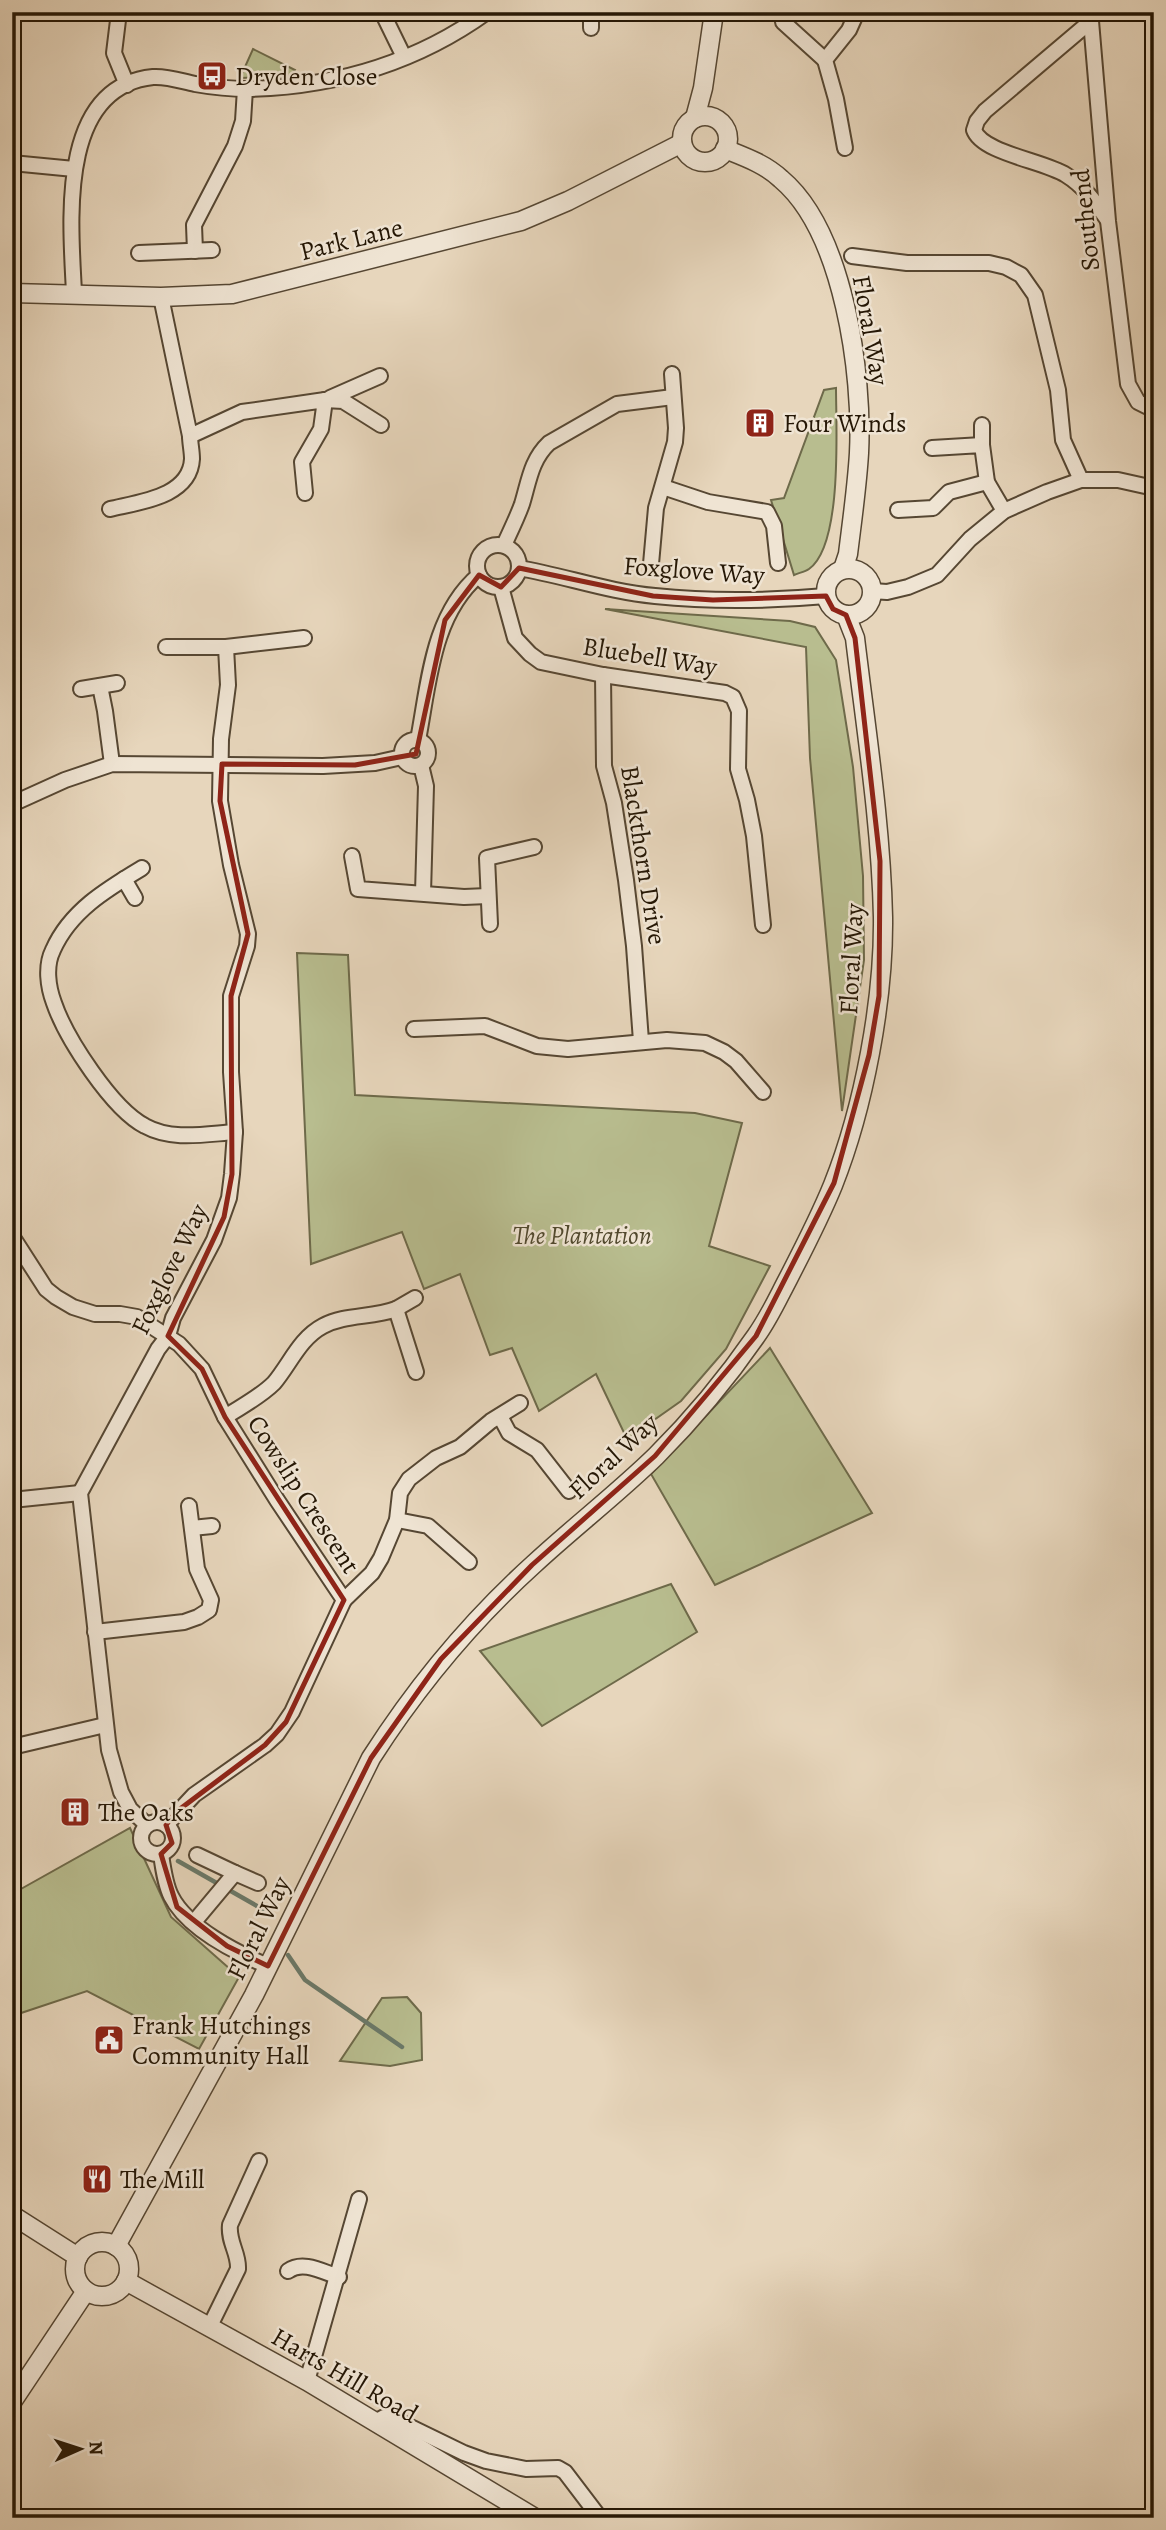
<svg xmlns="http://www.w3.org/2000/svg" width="1166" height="2530" font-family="Alegreya,serif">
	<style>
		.green { fill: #b8bd8f; stroke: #6e6a4a; stroke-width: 2 }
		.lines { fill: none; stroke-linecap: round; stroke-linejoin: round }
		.stream { stroke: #6a7969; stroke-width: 4.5 }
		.minor-casing { stroke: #564733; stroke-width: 18 }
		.tertiary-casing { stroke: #564733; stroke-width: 21 }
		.minor { stroke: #efe4d3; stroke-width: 14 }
		.tertiary { stroke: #efe4d3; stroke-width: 18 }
		.marked { fill: none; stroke: #8f2418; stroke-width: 5; stroke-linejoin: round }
		.labels { text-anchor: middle; stroke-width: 5; stroke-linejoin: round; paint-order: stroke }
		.poi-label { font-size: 26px; fill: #251705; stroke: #efe4d3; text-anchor: start }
		.street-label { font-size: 26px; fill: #251705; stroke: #efe4d3 }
		.park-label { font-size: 26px; font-style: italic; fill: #51492e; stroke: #efe4d3 }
	</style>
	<rect width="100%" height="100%" fill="#e7d6bc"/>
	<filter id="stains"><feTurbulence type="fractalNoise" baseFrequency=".00286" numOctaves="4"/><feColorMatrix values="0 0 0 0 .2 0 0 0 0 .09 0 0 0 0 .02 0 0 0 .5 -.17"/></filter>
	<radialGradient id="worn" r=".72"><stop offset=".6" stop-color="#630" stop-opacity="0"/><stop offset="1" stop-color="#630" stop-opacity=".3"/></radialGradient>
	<g class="green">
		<polygon points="253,49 295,70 292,76 240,78"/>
		<path d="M 836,388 C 836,426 843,545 809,569 C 805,572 798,573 794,575 L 771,500 L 784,498 L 824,390 Z"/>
		<polygon points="605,609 790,621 815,627 836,660 853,767 863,876 864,960 842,1111 810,758 806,647"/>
		<polygon points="297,953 348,955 355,1095 695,1113 742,1123 709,1246 770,1266 726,1349 681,1401 627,1439 596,1374 539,1411 512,1348 490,1355 460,1274 424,1289 402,1232 311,1264"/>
		<polygon points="770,1348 872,1513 715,1585 651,1474"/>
		<polygon points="671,1584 697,1632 542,1726 480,1651"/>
		<polygon points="130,1828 171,1917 239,1977 199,2049 87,1991 12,2016 12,1894"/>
		<polygon points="407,1997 421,2013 422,2060 390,2066 340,2061 382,1998"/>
	</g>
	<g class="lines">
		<g class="stream">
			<polyline points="178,1861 271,1914"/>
			<polyline points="288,1955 305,1980 402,2047"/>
		</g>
		<g class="minor-casing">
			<g id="minor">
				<polyline points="119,12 114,53 127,85"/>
				<polyline points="382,12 404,57"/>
				<polyline points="1092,12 1091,21 1108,221 1128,384 1138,402 1154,410"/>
				<path d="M 1091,21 L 985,111 L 977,121 L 974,130 C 982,153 1044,161 1066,175 C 1084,186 1095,202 1107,219"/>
				<polyline points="783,22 825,60"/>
				<polyline points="591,28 591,12"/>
				<polyline points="845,148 836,99 825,60 849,30 857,12"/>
				<polyline points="12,163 74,169"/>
				<polyline points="195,251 194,225 235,146 243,121 245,89"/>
				<polyline points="139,253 212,250"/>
				<polyline points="852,256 907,263 989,263 1006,267 1021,275 1035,295 1058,390 1063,440 1081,480"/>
				<path d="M 74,293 C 71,226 56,87 153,77 C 167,76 181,81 195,84 C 212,87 230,89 248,89 C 334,87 416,63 487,12"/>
				<polyline points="330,398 380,376"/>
				<polyline points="325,400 343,401 381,425"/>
				<polyline points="982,425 982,445"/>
				<polyline points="190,436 242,412 325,400 321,429 302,462 305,493"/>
				<polyline points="932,448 982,445 987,482 1004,511"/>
				<polyline points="663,487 708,502 767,512 774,526 778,563"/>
				<path d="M 110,509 C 139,502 190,497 192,459 C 192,451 190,443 190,436 L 161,297"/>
				<polyline points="898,510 933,508 949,492 987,482"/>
				<circle cx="498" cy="566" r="21"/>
				<path d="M 504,545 C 510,532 517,518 522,504 C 529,481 531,460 549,443 L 617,404 L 673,397"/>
				<polyline points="651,564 656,508 675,442 676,428 672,374"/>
				<path d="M 519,568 C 565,576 609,592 655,596 C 712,602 769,601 826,596"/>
				<polyline points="501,587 515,638 530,654 541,662 603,675 725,693 733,697 739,711 738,769 747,800 754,836 763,925"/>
				<polyline points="872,591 887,592 908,587 937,575 970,539 1004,511 1047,492 1081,480 1118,480 1154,488"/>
				<polyline points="166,647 226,647"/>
				<polyline points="603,675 604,766 614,803 626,880 634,946 641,1041"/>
				<polyline points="100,686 105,711 112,764"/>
				<polyline points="81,689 117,683"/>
				<circle cx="415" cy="753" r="13"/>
				<path d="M 418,740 C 429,683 432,615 479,575"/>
				<polyline points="421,765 426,786 423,893"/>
				<polyline points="12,804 65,780 112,764 323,766 375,763 402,757"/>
				<polyline points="352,856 358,889 464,897 488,896"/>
				<path d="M 142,868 C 107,889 70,911 53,950 C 45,966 48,987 54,1003 C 66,1038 112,1109 145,1126 C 172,1141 205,1134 235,1132"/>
				<polyline points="124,879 135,898"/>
				<polyline points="490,924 487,858 534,847"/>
				<polyline points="414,1029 485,1026 537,1046 568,1049 667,1040 705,1043 724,1052 736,1061 763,1092"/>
				<polyline points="12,1236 46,1289 56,1297 73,1307 95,1314 120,1314 137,1317 179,1344 202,1369 225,1417 277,1500 344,1600 292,1712 277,1734 265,1745 194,1795 166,1825"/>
				<polyline points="396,1309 415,1298"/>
				<polyline points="500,1416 509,1433 537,1450 569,1491"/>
				<path d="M 225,1417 C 242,1406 260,1397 274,1383 C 290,1364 300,1338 323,1326 C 345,1314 372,1318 396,1309 L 416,1372"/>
				<polyline points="12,1500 80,1493"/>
				<polyline points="397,1520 428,1526 469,1562"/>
				<polyline points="192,1528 212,1526"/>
				<polyline points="344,1600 372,1573 381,1558 397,1520 400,1493 409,1479 436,1458 460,1447 491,1421 520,1403"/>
				<polyline points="95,1632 184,1622 198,1617 209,1610 211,1600 197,1569 189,1506"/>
				<polyline points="12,1747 105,1725"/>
				<circle cx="157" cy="1838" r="16"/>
				<polyline points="147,1825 130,1809 121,1792 109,1750 80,1493 158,1349 168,1336 173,1318 214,1240 229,1198 232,1174 235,1132 231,1072 231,996 247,946 248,934 231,865 220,801 221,739 228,685 226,647 304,638"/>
				<path d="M 161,1854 C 163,1868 165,1884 171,1896 C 187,1928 237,1953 268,1966"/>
				<polyline points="197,1855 235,1873"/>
				<polyline points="194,1922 235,1873 258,1883"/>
				<path d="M 288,2271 C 303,2260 323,2272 339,2277"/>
				<path d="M 209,2328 L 238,2269 C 239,2253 228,2242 230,2225 L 259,2161"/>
				<polyline points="307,2381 359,2199"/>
				<polyline points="375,2422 384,2417 390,2417 464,2453 486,2461 526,2469 558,2468 565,2472 600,2518"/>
			</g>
		</g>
		<g class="tertiary-casing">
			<g id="tertiary">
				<circle cx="705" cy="139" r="23"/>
				<polyline points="695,118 703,88 714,12"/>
				<path d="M 725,149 C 745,157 765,164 781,179 C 844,232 863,375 859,453 C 857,487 852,521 848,554 L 843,569"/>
				<polyline points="12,293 161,297 232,294 521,221 568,201 682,143"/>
				<circle cx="849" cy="592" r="23"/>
				<polyline points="12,2215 78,2257"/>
				<circle cx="102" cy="2269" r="27"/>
				<path d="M 116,2246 L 254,1995 L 371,1758 C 417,1686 471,1621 534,1564 C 574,1527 617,1494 656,1456 C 692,1420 727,1378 756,1336 C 769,1318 778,1298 788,1279 C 804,1248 820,1217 833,1185 C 864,1107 884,1000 883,917 C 881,824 866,730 855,638 L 846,615"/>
				<polyline points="126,2281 307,2381 535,2518"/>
				<polyline points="12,2402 86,2291"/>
			</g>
		</g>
		<use href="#minor" class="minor"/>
		<use href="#tertiary" class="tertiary"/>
	</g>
	<path class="marked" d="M 519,568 L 653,596 L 713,600 L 826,596 L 833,609 L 846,615 L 855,638 L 880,861 L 879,996 L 869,1055 L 834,1183 L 756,1336 L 655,1456 L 532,1565 L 441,1659 L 371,1758 L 268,1966 L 227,1946 L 177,1907 L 161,1854 L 172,1843 L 166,1825 L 176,1812 L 265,1745 L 286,1722 L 344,1600 L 225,1417 L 202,1369 L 168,1336 L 224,1217 L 232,1174 L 231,996 L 248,934 L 220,801 L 222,764 L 355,765 L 416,754 L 445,620 L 479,575 L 501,587 Z"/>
	<defs>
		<g id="bus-square" transform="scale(1.575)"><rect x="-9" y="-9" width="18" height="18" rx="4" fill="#8f2418" stroke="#efe4d3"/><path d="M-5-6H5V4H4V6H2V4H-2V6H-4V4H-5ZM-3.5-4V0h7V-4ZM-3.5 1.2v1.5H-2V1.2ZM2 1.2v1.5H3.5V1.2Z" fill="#fff"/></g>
		<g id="building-square" transform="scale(1.575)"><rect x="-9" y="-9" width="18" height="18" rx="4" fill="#8f2418" stroke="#efe4d3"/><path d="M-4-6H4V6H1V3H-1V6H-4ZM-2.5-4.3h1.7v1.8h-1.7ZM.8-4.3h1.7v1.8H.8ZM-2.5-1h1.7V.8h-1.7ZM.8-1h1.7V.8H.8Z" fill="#fff"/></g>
		<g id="civic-square" transform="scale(1.575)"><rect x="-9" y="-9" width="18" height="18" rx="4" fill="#8f2418" stroke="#efe4d3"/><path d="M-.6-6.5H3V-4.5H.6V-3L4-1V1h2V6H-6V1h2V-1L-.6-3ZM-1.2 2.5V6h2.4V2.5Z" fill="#fff"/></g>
		<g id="restaurant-square" transform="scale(1.575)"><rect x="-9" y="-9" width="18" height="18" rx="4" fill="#8f2418" stroke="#efe4d3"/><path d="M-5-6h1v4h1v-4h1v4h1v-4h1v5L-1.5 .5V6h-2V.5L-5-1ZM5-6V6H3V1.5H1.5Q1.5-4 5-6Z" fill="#fff"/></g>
	</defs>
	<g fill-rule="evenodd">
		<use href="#bus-square" x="212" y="76"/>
		<use href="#building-square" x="760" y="423"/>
		<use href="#building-square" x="75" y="1812"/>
		<use href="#civic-square" x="109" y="2040"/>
		<use href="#restaurant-square" x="97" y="2179"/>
	</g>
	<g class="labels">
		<g class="poi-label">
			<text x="235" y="85">Dryden Close</text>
			<text x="783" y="432">Four Winds</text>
			<text x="98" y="1821">The Oaks</text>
			<text x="132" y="2034">Frank Hutchings<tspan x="132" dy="30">Community Hall</tspan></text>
			<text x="120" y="2188">The Mill</text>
		</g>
		<g class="street-label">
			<text transform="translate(1085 220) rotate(-96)" y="9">Southend</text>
			<text transform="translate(351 239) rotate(-14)" y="9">Park Lane</text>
			<text transform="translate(871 330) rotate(80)" y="9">Floral Way</text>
			<text transform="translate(694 570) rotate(4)" y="9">Foxglove Way</text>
			<text transform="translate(650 656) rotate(9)" y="9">Bluebell Way</text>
			<text transform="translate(644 855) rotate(81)" y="9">Blackthorn Drive</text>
			<text transform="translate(851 959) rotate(-87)" y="9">Floral Way</text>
			<text transform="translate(169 1269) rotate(-64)" y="9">Foxglove Way</text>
			<text transform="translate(613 1456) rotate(-43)" y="9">Floral Way</text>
			<text transform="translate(304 1494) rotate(57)" y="9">Cowslip Crescent</text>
			<text transform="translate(258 1928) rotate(-64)" y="9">Floral Way</text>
			<text transform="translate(345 2375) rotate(30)" y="9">Harts Hill Road</text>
		</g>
		<g class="park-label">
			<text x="582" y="1244">The Plantation</text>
		</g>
	</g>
	<rect width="1166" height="2530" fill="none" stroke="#e7d6bc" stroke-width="42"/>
	<rect x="14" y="14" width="1138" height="2502" fill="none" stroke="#251705" stroke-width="3.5"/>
	<rect x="21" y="21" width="1124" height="2488" fill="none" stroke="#251705" stroke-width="2"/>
	<g transform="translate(80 2449) rotate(87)" stroke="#efe4d3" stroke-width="5" paint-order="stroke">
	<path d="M0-5L12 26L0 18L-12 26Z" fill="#251705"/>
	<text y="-10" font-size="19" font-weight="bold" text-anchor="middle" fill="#251705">N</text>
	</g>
	<rect width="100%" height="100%" filter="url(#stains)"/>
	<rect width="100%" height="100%" fill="url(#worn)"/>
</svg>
